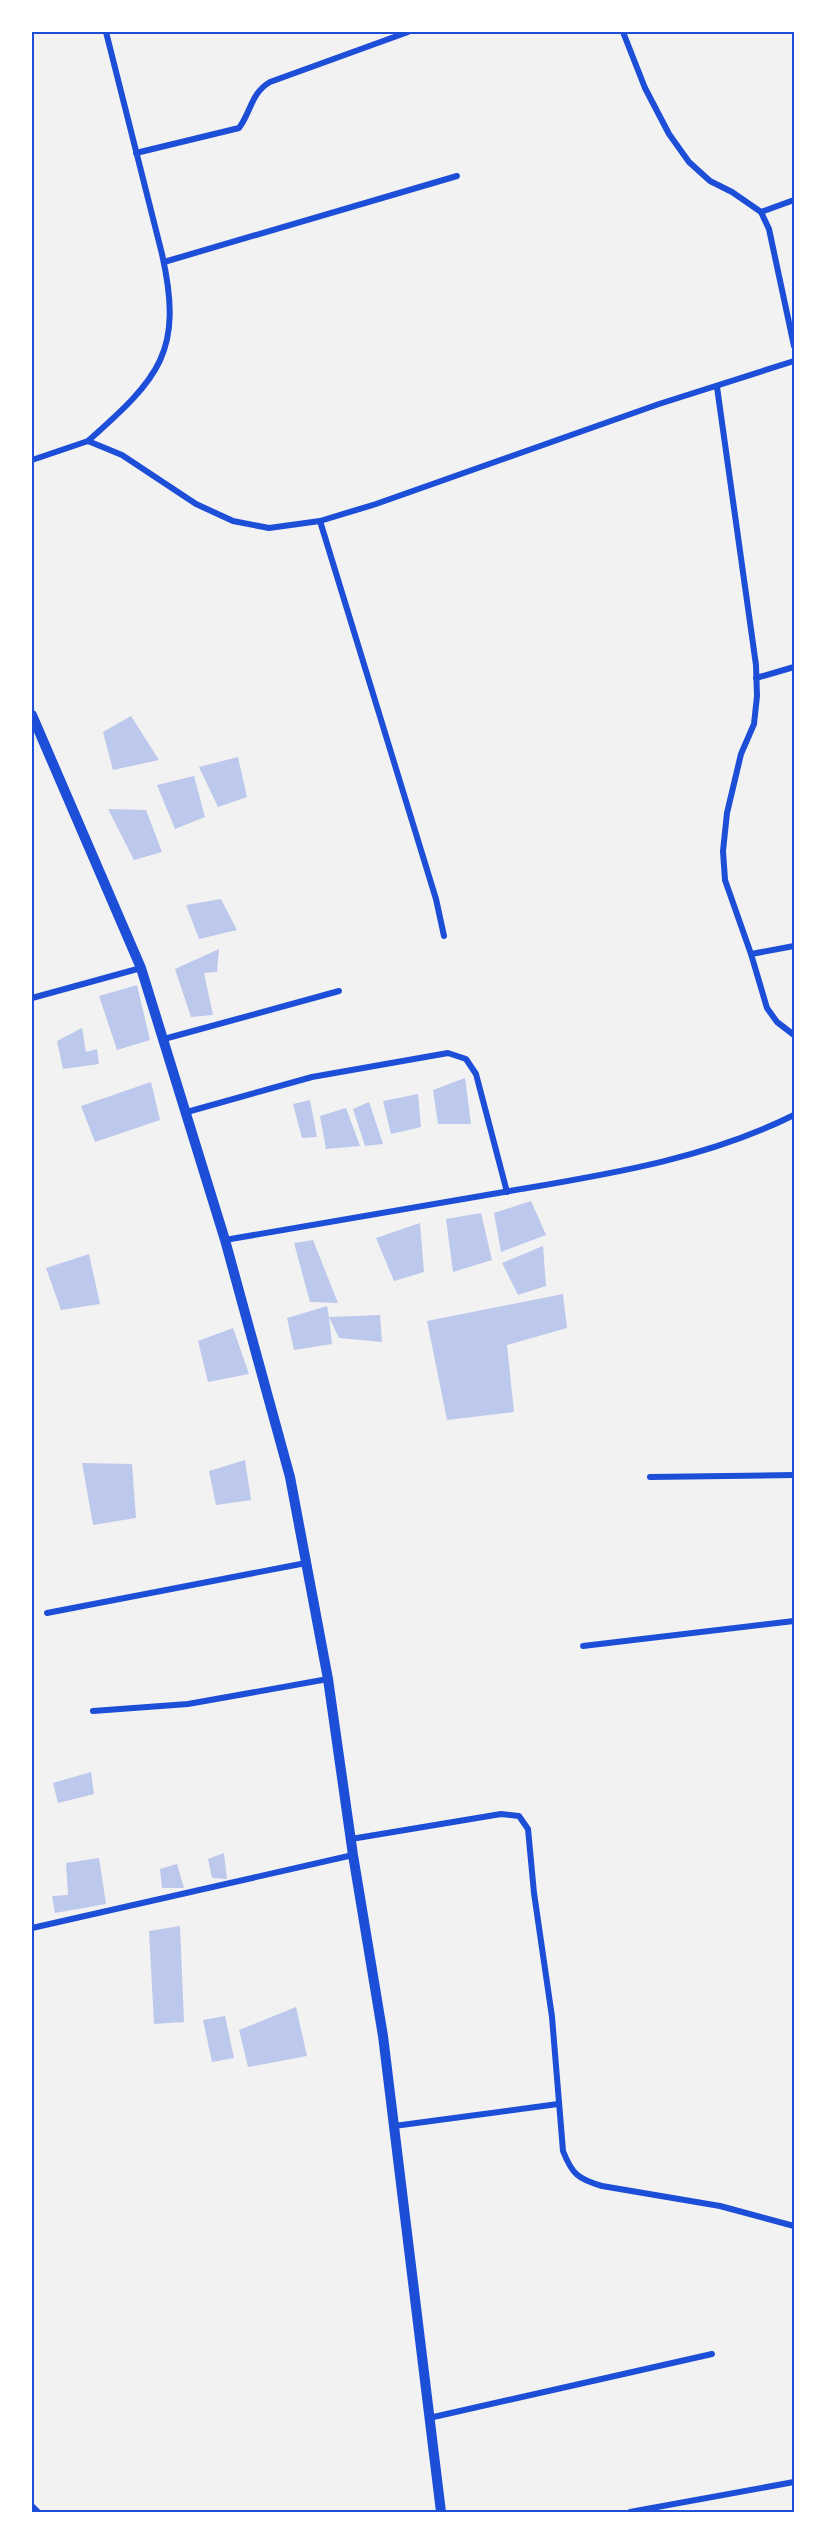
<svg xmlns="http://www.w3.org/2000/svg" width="826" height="2544" font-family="'Asap Condensed',sans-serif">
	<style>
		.building { fill: #bdc9ec }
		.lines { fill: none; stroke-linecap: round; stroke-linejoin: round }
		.minor { stroke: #1d4ed8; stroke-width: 6 }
		.tertiary { stroke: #1d4ed8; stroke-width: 10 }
		.neatline { fill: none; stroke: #1d4ed8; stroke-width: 2 }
	</style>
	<rect width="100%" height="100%" fill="#f2f2f2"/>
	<g class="building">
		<polygon points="131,716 159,760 113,770 103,732"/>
		<polygon points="238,757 247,797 218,807 199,767"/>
		<polygon points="194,776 205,817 175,829 157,785"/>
		<polygon points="108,809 146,810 162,852 134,860"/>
		<polygon points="221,899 237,930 199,939 186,905"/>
		<polygon points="219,949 217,972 204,973 213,1015 191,1017 175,969"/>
		<polygon points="137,985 150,1040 117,1050 99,996"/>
		<polygon points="82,1028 86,1052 97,1049 99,1064 63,1069 57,1041"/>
		<polygon points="465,1078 471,1124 438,1124 433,1090"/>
		<polygon points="151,1082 160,1120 95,1142 81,1106"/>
		<polygon points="418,1094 421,1127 391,1134 383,1101"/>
		<polygon points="310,1100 317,1137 302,1138 293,1104"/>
		<polygon points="369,1102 383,1144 365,1146 353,1109"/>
		<polygon points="346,1108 360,1146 326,1149 320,1116"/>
		<polygon points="531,1201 546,1235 501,1252 494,1213"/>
		<polygon points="481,1213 492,1260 453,1272 446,1219"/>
		<polygon points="420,1223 424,1272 394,1281 376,1238"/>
		<polygon points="313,1240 338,1303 310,1302 294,1243"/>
		<polygon points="543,1246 546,1286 518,1295 502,1263"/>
		<polygon points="89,1254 100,1304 61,1310 46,1268"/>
		<polygon points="563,1294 567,1328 507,1345 514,1412 447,1420 427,1321"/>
		<polygon points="327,1306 329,1317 380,1315 382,1342 339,1338 329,1317 332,1344 294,1350 287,1318"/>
		<polygon points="233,1328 249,1374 208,1382 198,1341"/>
		<polygon points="245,1460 251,1500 216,1505 209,1471"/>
		<polygon points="82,1463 132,1464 136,1518 93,1525"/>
		<polygon points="91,1772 94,1794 58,1803 53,1783"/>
		<polygon points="224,1853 227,1879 212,1878 208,1859"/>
		<polygon points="99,1858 106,1904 55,1913 52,1896 68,1895 66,1863"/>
		<polygon points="177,1864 184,1888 162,1888 160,1869"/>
		<polygon points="180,1926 184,2022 154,2024 149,1931"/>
		<polygon points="296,2007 307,2056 248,2067 239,2030"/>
		<polygon points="225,2016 234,2058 212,2062 203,2020"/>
	</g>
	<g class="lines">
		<g class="minor">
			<polyline points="623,32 645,88 669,134 689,162 710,181 732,192 761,212 769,229 794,346"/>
			<path d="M 136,153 L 239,128 C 251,112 251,93 270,82 L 408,32"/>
			<polyline points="761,212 794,200"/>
			<polyline points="164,262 457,176"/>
			<polyline points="717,387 756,665 757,696 754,724 741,754 727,813 723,851 725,880 751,954 767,1008 777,1022 794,1035"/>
			<path d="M 88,441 C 159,378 184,352 162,254 L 106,32"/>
			<polyline points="32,460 88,441 122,455 196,504 233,521 269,528 320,521 376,504 659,404 794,361"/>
			<polyline points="320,521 436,899 444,936"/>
			<polyline points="756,678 794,667"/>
			<polyline points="751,954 794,946"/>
			<polyline points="32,998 141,968"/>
			<polyline points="164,1039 339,991"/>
			<polyline points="187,1112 312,1077 448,1053 466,1059 476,1074 507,1192"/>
			<path d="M 225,1240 C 318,1224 411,1208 504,1192 C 603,1175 704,1160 794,1115"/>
			<polyline points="650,1477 794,1475"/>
			<polyline points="47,1613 306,1563"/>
			<polyline points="583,1646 794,1621"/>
			<polyline points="93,1711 188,1704 328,1679"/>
			<path d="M 351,1839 L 501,1814 L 519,1816 L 528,1829 L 534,1893 L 552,2017 L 563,2151 C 572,2174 578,2179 602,2186 L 720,2206 L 794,2226"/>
			<polyline points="32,1928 353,1855"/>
			<polyline points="394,2126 558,2104"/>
			<polyline points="429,2418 712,2354"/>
			<polyline points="32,2506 38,2512"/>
			<polyline points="630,2512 794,2482"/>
		</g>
		<polyline class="tertiary" points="32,715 141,968 225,1240 290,1477 328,1679 353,1855 383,2036 441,2512"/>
	</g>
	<rect width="826" height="2544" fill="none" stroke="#ffffff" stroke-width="66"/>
	<rect x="33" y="33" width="760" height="2478" class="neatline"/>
</svg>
